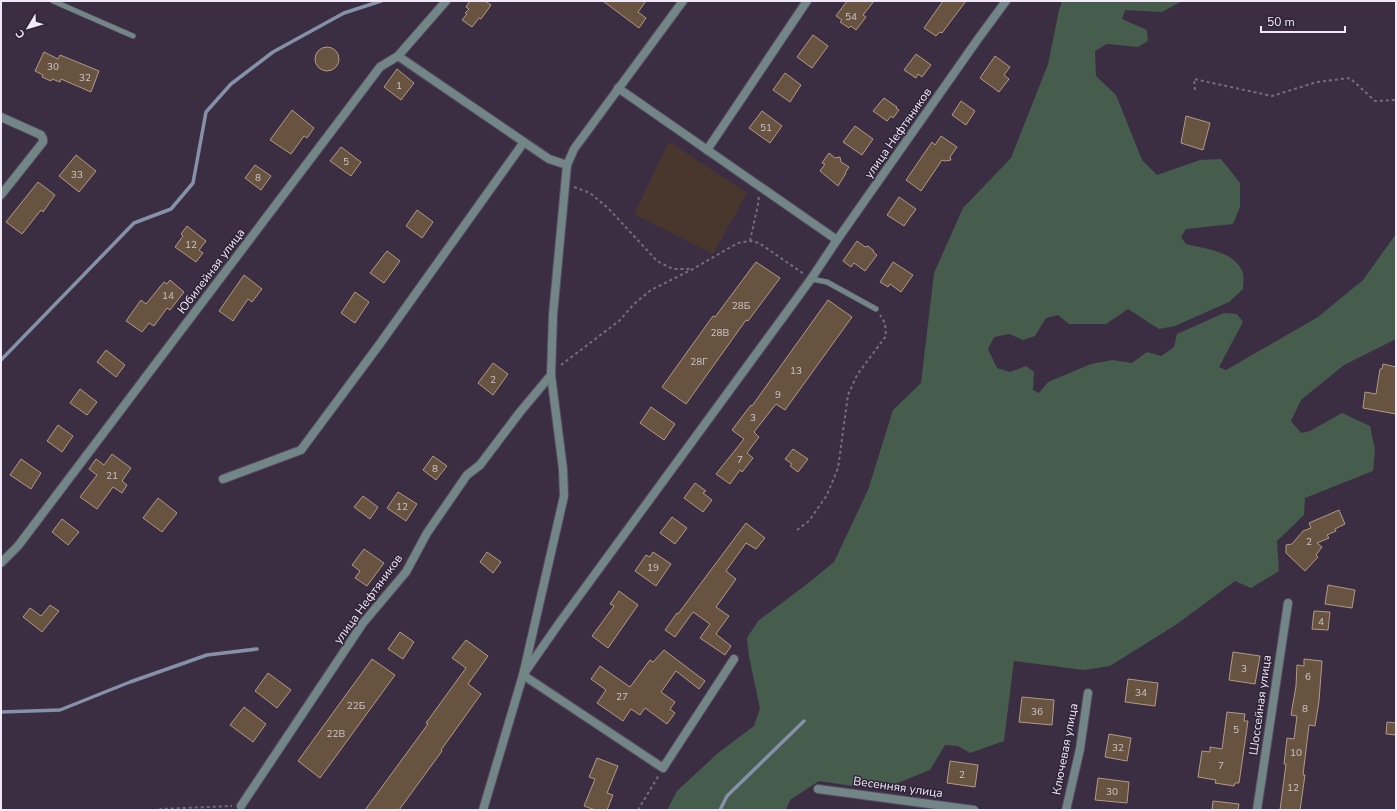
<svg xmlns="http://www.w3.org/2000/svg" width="1397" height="811" font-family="'Nunito Sans',sans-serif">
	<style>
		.industrial { fill: #49372e }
		.green { fill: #465c4d }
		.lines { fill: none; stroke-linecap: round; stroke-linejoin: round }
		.stream { stroke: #8491a9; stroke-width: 3.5 }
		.building { fill: #675340; stroke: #b09a85 }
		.service-casing { stroke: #584c60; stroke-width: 6 }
		.minor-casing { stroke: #584c60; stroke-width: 10 }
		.path { stroke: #776c7f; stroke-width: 2; stroke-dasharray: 3 3; stroke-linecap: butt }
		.service { stroke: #728687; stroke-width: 5 }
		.minor { stroke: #728687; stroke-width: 8 }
		.labels { text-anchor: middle; stroke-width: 3; stroke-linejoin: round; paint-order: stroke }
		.number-label { font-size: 10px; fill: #cec4c9 }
		.street-label { font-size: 12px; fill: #f1e9f7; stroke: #302439 }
	</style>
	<rect width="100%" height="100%" fill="#3b2e43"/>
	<polygon class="industrial" points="669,142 747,193 713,254 634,214"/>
	<path class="green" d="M 1062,1 L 1182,1 L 1162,12 L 1125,10 L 1122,19 L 1147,30 L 1148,41 L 1138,47 L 1107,44 L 1095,51 L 1096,76 L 1116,95 L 1142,160 L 1157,175 L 1200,160 L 1221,159 L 1240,183 L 1240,207 L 1233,224 L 1186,229 L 1181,237 L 1186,244 C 1206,249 1235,251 1243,273 C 1244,278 1243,285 1243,289 L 1229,302 L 1175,326 L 1159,329 L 1128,309 L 1106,324 L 1069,324 L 1058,315 L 1046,318 L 1035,336 L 1023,340 L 1009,334 L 994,337 L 988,349 L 997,368 L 1010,372 L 1026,366 L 1034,372 L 1033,390 L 1039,393 L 1048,382 L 1091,364 L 1112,360 L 1132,363 L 1147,352 L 1161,356 L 1174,347 L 1177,334 L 1224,313 L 1237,314 L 1243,322 L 1219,367 L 1226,370 L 1318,317 L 1363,280 L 1396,234 L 1396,339 L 1344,365 L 1301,400 L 1291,421 L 1301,433 L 1310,431 L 1342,413 L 1370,426 L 1375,450 L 1373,471 L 1305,498 L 1304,515 L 1277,541 L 1279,571 L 1251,588 L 1235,581 L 1177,624 L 1110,666 L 1084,670 L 1014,661 L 1004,741 L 970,753 L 958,746 L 945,745 L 930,770 L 893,785 L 852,786 L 819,781 L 790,800 L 786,810 L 667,810 L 677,791 L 718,753 L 754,726 L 760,708 L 749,657 L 747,638 L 758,621 L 807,584 L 834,562 L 868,490 L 893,410 L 921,383 L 934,273 L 963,208 L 1011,158 L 1048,64 L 1059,10 Z"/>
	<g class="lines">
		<g class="stream">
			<polyline points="1,360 134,223 171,209 193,183 206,112 231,84 273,52 344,13 381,1"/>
			<polyline points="1,712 60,710 130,682 207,655 257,649"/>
			<polyline points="720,810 727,796 804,721"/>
		</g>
	</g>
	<g class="building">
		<polygon points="470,1 485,1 491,5 481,19 479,18 472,27 462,20 467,14 465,13 469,9 466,7"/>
		<polygon points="603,1 646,1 638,12 646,18 639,28"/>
		<polygon points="847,1 874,1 863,15 866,17 856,30 851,26 849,28 840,22 842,20 836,16"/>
		<polygon points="943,1 966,1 942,33 940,32 936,36 924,28"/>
		<polygon points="813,35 828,46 812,68 797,57"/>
		<circle cx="327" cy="59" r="12"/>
		<polygon points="44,52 58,59 60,55 99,71 91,92 61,79 60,82 52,79 51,81 42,77 43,75 35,71"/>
		<polygon points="916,54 931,65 922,77 918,74 916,78 904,70"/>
		<polygon points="995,56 1010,67 1004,75 1009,79 999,92 980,78"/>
		<polygon points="397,69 414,83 401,100 384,87"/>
		<polygon points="785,73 801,85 790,102 773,90"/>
		<polygon points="884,98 897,107 896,108 899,110 893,118 891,116 887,121 873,111"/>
		<polygon points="961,101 975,111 966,125 952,115"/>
		<polygon points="292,110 314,128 307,138 304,136 291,154 270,140"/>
		<polygon points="762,111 782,126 770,143 749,128"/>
		<polygon points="1186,116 1210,123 1203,150 1181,143"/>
		<polygon points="855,126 873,139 862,155 843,142"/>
		<polygon points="941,136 957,147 950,157 951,160 945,161 942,160 921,191 906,180 932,142 935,145"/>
		<polygon points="341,147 361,162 351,176 330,161"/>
		<polygon points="829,153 835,158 840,157 841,162 849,167 845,173 846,173 838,186 820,171 825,164 822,163"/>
		<polygon points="76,155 96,171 79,192 59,176"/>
		<polygon points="255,165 271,176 261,190 245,178"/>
		<polygon points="38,182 55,195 43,212 41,210 22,234 6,222"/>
		<polygon points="899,197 916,209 904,226 887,215"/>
		<polygon points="417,210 433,222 422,238 406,226"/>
		<polygon points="187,226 206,241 199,250 203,253 196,262 175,247 183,236 181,234"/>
		<polygon points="857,241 865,247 868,246 873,250 874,253 877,255 865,271 854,263 851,267 843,261"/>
		<polygon points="387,251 400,261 384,283 370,273"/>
		<polygon points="756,262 780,278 748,321 746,320 686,404 662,387 713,316 715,317"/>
		<polygon points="893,262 913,275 901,292 890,284 888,287 880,282"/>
		<polygon points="244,275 262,289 252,302 248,299 233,321 219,311"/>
		<polygon points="170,280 184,292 170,310 167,308 154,326 149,323 142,332 126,321 141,300 146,304 164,282 167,284"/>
		<polygon points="355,292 369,302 355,323 341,313"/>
		<polygon points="828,300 852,317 785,410 776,404 754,432 759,437 747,453 753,458 742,472 740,470 730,484 716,474 744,439 732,430 751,405 752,406"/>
		<polygon points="106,350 125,365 116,377 97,362"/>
		<polygon points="493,363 508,374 493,395 478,383"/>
		<polygon points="1383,364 1396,367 1396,414 1363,408 1365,392 1376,394 1380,369 1382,369"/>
		<polygon points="80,389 97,402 87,415 70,403"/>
		<polygon points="651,407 675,424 664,440 640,423"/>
		<polygon points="58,425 73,436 62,452 47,441"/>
		<polygon points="793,449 808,459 798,472 790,466 792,464 785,459"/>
		<polygon points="112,454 131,468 122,481 127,485 122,493 113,487 97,509 80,497 97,475 89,469 96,459 104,465"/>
		<polygon points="433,456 447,466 436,480 423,470"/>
		<polygon points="21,459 41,473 31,489 10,475"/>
		<polygon points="695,483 706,491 703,493 712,500 703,512 684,498"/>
		<polygon points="398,492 417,504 406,521 387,508"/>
		<polygon points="363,496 378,507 370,519 354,507"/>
		<polygon points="158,498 177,513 162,532 143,518"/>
		<polygon points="1339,510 1345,524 1335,529 1336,531 1327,535 1329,538 1317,543 1322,547 1316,555 1318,557 1305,571 1286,553 1286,545 1292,544 1303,531 1311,528 1309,523"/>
		<polygon points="672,517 687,528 675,544 660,533"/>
		<polygon points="62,519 79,532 68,545 52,532"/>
		<polygon points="746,523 765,538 756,549 746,543 726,571 736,579 716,607 729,616 716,634 731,646 725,655 700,638 710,624 693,612 675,637 665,630 677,613 678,614"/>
		<polygon points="364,549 384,563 367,586 355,578 360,571 352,565"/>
		<polygon points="487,552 501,562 493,573 480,562"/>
		<polygon points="653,552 671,564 656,586 635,571 646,555 650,557"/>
		<polygon points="1328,585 1355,590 1352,608 1325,604"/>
		<polygon points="619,591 638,605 608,648 592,636 614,606 610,604"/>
		<polygon points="50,605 59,611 42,632 23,617 30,608 41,616"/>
		<polygon points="1314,611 1330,612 1328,630 1312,629"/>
		<polygon points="400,632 414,642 403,659 388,649"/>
		<polygon points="466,640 488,656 468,684 481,694 441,750 442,751 399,810 365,810 428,724 426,723 466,668 452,658"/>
		<polygon points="664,650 705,681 699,689 676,671 661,692 675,702 670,709 675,713 667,724 645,708 640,715 631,709 623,721 597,703 606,690 591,679 600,666 630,687 650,660 653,662"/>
		<polygon points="1233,652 1260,656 1255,684 1229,680"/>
		<polygon points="372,659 395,675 320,778 298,761"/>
		<polygon points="1304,659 1322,661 1319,701 1315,726 1309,725 1303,775 1305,775 1300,810 1280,810 1286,764 1284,764 1287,738 1294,739 1297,716 1291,715 1296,686 1297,665 1304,666"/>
		<polygon points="268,673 291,690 277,708 255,691"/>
		<polygon points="1128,679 1158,683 1155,706 1125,702"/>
		<polygon points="1022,697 1054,700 1052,725 1019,722"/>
		<polygon points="244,707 266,724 253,742 230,725"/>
		<polygon points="1227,712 1245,714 1244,721 1248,721 1239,783 1235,783 1234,786 1215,783 1216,780 1198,777 1202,751 1210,752 1210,747 1222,749"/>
		<polygon points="1387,722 1396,723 1396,735 1386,734"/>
		<polygon points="1109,734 1131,738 1127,761 1105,757"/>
		<polygon points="597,758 618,766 607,793 613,795 607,810 595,810 584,806 595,779 589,777"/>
		<polygon points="950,761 978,765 975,787 947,783"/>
		<polygon points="1098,778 1129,782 1127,803 1095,800"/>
		<polygon points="1213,801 1239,804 1238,810 1212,810"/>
	</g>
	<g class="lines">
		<g class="service-casing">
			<g id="service">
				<polyline points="53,1 133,36"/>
				<polyline points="811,279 827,282 876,309"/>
			</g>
		</g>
		<g class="minor-casing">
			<g id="minor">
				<polyline points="398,56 524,142 549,159 567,165 574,149 683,1"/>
				<polyline points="618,88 837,240"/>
				<polyline points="1,117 41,135 43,139 43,142 1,195"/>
				<polyline points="707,150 807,1"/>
				<polyline points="223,479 301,450 379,345 524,142"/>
				<polyline points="1,563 18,546 380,67 398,56 446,1"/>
				<polyline points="734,659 663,768 523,675 560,622 811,279 837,240 978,39 1006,1"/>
				<polyline points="818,789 974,810"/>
				<polyline points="241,806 363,623 406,572 427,533 467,475 480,465 520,412 551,375"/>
				<polyline points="483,810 523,675 564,496 563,469 551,375 553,315 567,165"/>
				<polyline points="1066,810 1080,749 1088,693"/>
				<polyline points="1257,810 1288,603"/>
			</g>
		</g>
		<g class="path">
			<polyline points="1195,90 1194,79 1272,96 1317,82 1350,78 1375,101 1396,100"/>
			<polyline points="574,187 590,193 608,208 657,261 673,269 692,269"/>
			<polyline points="750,241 759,200 758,196"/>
			<polyline points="561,365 619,321 634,304 651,290 693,269 738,243 750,241 759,243 804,274"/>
			<polyline points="797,530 809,521 827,495 838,468 848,395 857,375 886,336 885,323 880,315"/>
			<polyline points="159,810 161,809 232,806"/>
			<polyline points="638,810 659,775"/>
		</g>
		<use href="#service" class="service"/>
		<use href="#minor" class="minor"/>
	</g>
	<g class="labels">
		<g class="number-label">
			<text x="851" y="20">54</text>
			<text x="53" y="70">30</text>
			<text x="85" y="81">32</text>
			<text x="399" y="89">1</text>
			<text x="766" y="131">51</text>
			<text x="346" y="165">5</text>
			<text x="77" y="178">33</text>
			<text x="258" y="181">8</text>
			<text x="191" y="248">12</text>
			<text x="168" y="299">14</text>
			<text x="741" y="309">28Б</text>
			<text x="720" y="336">28В</text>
			<text x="699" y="365">28Г</text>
			<text x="796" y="374">13</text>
			<text x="493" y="383">2</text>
			<text x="778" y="398">9</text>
			<text x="753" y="421">3</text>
			<text x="740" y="463">7</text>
			<text x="435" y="472">8</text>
			<text x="112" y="479">21</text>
			<text x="402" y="510">12</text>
			<text x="1309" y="545">2</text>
			<text x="653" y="571">19</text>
			<text x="1321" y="625">4</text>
			<text x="1244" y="672">3</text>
			<text x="1308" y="680">6</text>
			<text x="1141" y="696">34</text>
			<text x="622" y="700">27</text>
			<text x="356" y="709">22Б</text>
			<text x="1305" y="712">8</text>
			<text x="1037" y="715">36</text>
			<text x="1236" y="733">5</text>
			<text x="336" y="737">22В</text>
			<text x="1118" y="751">32</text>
			<text x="1296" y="756">10</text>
			<text x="1221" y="769">7</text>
			<text x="962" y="778">2</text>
			<text x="1293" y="791">12</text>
			<text x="1112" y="795">30</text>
		</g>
		<g class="street-label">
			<text transform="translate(898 133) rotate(-55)" y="4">улица Нефтяников</text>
			<text transform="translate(211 271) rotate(-53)" y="4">Юбилейная улица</text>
			<text transform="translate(368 599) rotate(-54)" y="4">улица Нефтяников</text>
			<text transform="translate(1260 705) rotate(-82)" y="4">Шоссейная улица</text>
			<text transform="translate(1065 749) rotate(-79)" y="4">Ключевая улица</text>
			<text transform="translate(898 787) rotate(8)" y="4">Весенняя улица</text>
		</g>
	</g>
	<rect width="1397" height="811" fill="none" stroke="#f1e9f7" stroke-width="4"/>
	<g transform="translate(28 28) rotate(232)" stroke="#302439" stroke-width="3" paint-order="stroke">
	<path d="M0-3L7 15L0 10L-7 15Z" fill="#f1e9f7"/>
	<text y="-6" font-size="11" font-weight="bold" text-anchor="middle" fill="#f1e9f7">С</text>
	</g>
	<path d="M1261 26v6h84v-6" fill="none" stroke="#f1e9f7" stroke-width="2"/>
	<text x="1267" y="26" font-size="12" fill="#f1e9f7" stroke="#302439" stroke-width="3" paint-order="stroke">50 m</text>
</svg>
